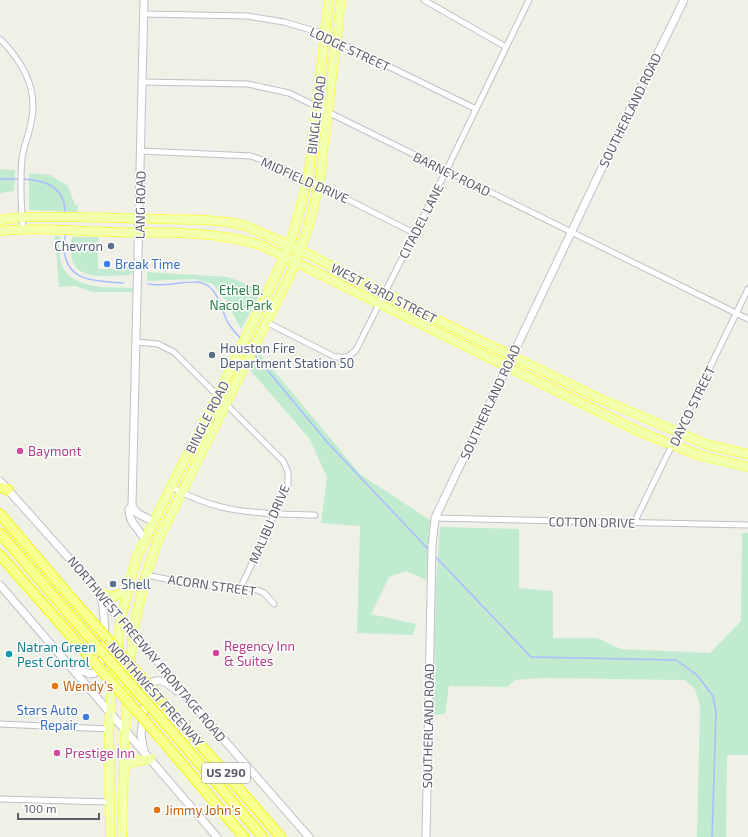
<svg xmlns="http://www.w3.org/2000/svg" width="748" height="837" font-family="'Exo 2',sans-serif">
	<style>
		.green { fill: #c0ebce }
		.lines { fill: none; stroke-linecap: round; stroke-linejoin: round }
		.stream { stroke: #a8bdff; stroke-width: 1.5 }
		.street-casing { stroke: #bfc0c8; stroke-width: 7 }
		.secondary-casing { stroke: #c0c1ca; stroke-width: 9 }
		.primary-casing { stroke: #f8ff51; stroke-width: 10 }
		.highway-casing { stroke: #f5f700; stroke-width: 11 }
		.street { stroke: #fff; stroke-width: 5 }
		.secondary { stroke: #fff; stroke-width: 7 }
		.primary { stroke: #f2ffad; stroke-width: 8 }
		.highway { stroke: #f7ff8f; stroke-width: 9 }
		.highway-bridge-casing { stroke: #f5f700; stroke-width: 11; stroke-linecap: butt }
		.highway-bridge { stroke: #f7ff8f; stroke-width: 9 }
		.service-dot { fill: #5c6f8a; stroke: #fff; stroke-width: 1.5 }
		.shop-dot { fill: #3f7fe0; stroke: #fff; stroke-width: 1.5 }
		.hotel-dot { fill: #d1479c; stroke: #fff; stroke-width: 1.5 }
		.culture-dot { fill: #0f9aa8; stroke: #fff; stroke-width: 1.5 }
		.food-dot { fill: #e8710a; stroke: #fff; stroke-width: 1.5 }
		.labels { text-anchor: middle; stroke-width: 3; stroke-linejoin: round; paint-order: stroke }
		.shield { fill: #fff; stroke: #8e8e95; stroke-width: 1 }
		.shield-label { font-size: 12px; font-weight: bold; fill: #5d5e68 }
		.street-label { font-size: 13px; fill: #5d5e68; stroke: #fff }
		.service-label { font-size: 13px; fill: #4e5e75; stroke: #fff; text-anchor: start }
		.shop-label { font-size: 13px; fill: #366cbe; stroke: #fff; text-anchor: start }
		.park-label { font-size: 13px; fill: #2a814b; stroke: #fff }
		.hotel-label { font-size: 13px; fill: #b23c85; stroke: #fff; text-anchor: start }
		.culture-label { font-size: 13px; fill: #0d838f; stroke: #fff; text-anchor: start }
		.food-label { font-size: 13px; fill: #c56008; stroke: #fff; text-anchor: start }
	</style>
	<rect width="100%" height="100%" fill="#f0f1e6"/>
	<g class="green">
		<polygon points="0,169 15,170 14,191 0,193"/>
		<polygon points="29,173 50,175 68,186 75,205 78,205 77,212 29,210"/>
		<path d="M 55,236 L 60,236 C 52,289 94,287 132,288 L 134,292 L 93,292 L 75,286 L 59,287 Z"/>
		<path d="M 72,237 L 98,237 L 98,269 L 117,269 L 117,265 L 128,266 L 129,270 L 134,270 L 131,275 C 98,276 64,283 72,237 Z"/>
		<polygon points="147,272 228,277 262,290 241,329 226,301 213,284 195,279 147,281"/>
		<polygon points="260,354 361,475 430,520 426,580 406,571 389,577 371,614 416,624 413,635 357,633 360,526 321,523 327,477 309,438 250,370"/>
		<polygon points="440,527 519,529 519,588 553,591 553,638 597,638 621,649 710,653 741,621 742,533 748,533 748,755 727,755 726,837 697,837 700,706 695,689 685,680 541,678 515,680 507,687 449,686 445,714 433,715 436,585"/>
	</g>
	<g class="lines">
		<g class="stream">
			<polyline points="0,179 19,179"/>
			<path d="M 23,179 C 44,180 64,186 65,211"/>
			<path d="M 65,236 C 65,242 63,249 65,255 C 70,283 100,281 123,283"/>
			<path d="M 148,284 C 164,287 178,282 194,282 C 218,281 220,308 228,323 C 232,329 237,335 242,340"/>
			<polyline points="254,354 327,442 429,550"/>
			<polyline points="435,556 531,657 676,660 697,675 713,696 716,712 712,837"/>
		</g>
		<g class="street-casing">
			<g id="street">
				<polyline points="424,0 506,47"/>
				<polyline points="144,14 247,16 284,22 318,32 476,109"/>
				<path d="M 0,39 C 23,62 39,90 31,123 C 29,135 23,147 22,159 C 20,182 21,206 23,229"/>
				<polyline points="142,82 248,84 289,93 748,319"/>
				<polyline points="141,151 251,156 271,163 319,185 414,233"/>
				<polyline points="266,322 335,357 348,357 356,350 446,171 529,0"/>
				<polyline points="136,342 158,344 174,352 283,461 288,472 288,485 241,587"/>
				<path d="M 171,487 C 222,515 258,513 315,515"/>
				<polyline points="435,518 748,525"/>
				<polyline points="634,523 748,289"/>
				<polyline points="146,575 191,584 255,589 264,593 274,604"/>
				<polyline points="0,724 109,729"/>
				<polyline points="0,799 108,802"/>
			</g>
		</g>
		<g class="secondary-casing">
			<g id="secondary">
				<polyline points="144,0 132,506 137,513 154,522"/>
				<polyline points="0,481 84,575 99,592 102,601 133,631 183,693 309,837"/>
				<path d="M 132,506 L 129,509 C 129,524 139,528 145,540"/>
				<polyline points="0,585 217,837"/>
				<path d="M 74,667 L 90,674 L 95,673 C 109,657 105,621 102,601"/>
				<path d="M 144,751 L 141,735 L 146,688 L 148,684 C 161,677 166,682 177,691"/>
				<polyline points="426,837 432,546 435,518 620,130 684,0"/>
			</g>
		</g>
		<g class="primary-casing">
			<g id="primary">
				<polyline points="0,220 22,217 73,217 204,220 228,222 246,226 300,250 448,325 596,397 708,445 748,454"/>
				<path d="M 0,231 C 36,227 73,231 110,232 C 161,233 211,230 261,245 L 640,432 L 701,456 L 748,467"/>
				<path d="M 99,592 C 111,600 117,596 129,589"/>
				<polyline points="124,767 131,762 150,759"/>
				<polyline points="110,837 109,729 111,698 121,619 136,559 171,487 229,373 282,262 292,238 308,180 329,0"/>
				<polyline points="122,837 125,731 133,631 146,575 158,540 292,271 308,228 319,185 341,0"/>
			</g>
		</g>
		<g class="highway-casing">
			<g id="highway">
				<polyline points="0,487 8,490"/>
				<polyline points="0,514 74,601"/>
				<polyline points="0,533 73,619"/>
				<polyline points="0,555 72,637"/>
				<polyline points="170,710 281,837"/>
				<polyline points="169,728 263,837"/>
				<polyline points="167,746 244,837"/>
			</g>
		</g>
		<use href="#street" class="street"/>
		<use href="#secondary" class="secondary"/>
		<use href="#primary" class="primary"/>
		<use href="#highway" class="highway"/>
		<g class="highway-bridge-casing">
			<g id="highway-bridge">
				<polyline points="74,601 170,710"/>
				<polyline points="73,619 169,728"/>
				<polyline points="72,637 167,746"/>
			</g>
		</g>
		<use href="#highway-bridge" class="highway-bridge"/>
	</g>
	<g class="service-dot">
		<circle cx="111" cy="246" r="4"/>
		<circle cx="212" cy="355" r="4"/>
		<circle cx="113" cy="584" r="4"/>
	</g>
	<g class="shop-dot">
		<circle cx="107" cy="264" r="4"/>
		<circle cx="86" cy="717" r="4"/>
	</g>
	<g class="hotel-dot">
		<circle cx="20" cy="451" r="4"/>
		<circle cx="216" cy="653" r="4"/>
		<circle cx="57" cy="753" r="4"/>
	</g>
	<circle class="culture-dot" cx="9" cy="654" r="4"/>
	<g class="food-dot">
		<circle cx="55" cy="686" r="4"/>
		<circle cx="157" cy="810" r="4"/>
	</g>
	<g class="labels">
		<rect class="shield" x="202" y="763" width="48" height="20" rx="3"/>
		<g class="shield-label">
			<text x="226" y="777">US 290</text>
		</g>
		<g class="street-label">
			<text transform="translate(350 49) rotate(25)" y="5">LODGE STREET</text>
			<text transform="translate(630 110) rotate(-64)" y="5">SOUTHERLAND ROAD</text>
			<text transform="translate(316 115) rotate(-83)" y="5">BINGLE ROAD</text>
			<text transform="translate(452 174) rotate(26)" y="5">BARNEY ROAD</text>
			<text transform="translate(305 180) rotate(24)" y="5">MIDFIELD DRIVE</text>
			<text transform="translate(140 205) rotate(-89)" y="5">LANG ROAD</text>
			<text transform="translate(421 221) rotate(-63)" y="5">CITADEL LANE</text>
			<text transform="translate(384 293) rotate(27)" y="5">WEST 43RD STREET</text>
			<text transform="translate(490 402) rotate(-65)" y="5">SOUTHERLAND ROAD</text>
			<text transform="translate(692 406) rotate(-64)" y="5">DAYCO STREET</text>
			<text transform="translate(207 417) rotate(-63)" y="5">BINGLE ROAD</text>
			<text transform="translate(592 522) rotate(1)" y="5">COTTON DRIVE</text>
			<text transform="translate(269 524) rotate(-67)" y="5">MALIBU DRIVE</text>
			<text transform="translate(212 585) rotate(8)" y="5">ACORN STREET</text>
			<text transform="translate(147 649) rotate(50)" y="5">NORTHWEST FREEWAY FRONTAGE ROAD</text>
			<text transform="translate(156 694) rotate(48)" y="5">NORTHWEST FREEWAY</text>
			<text transform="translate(428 726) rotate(-89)" y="5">SOUTHERLAND ROAD</text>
		</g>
		<g class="service-label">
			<text x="103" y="251" text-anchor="end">Chevron</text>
			<text x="220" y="353">Houston Fire<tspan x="220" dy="15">Department Station 50</tspan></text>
			<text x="121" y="589">Shell</text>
		</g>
		<g class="shop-label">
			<text x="115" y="269">Break Time</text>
			<text x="78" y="715" text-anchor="end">Stars Auto<tspan x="78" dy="15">Repair</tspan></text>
		</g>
		<g class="park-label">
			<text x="241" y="295">Ethel B.<tspan x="241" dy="15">Nacol Park</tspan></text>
		</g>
		<g class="hotel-label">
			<text x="28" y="456">Baymont</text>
			<text x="224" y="651">Regency Inn<tspan x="224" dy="15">&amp; Suites</tspan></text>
			<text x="65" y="758">Prestige Inn</text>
		</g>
		<g class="culture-label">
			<text x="17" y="652">Natran Green<tspan x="17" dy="15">Pest Control</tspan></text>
		</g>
		<g class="food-label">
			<text x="63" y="691">Wendy's</text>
			<text x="165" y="815">Jimmy John's</text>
		</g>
	</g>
	<path d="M18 813v6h81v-6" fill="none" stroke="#5d5e68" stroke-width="2"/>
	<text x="24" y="813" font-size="12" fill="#5d5e68" stroke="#ffffff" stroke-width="3" paint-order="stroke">100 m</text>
</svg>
